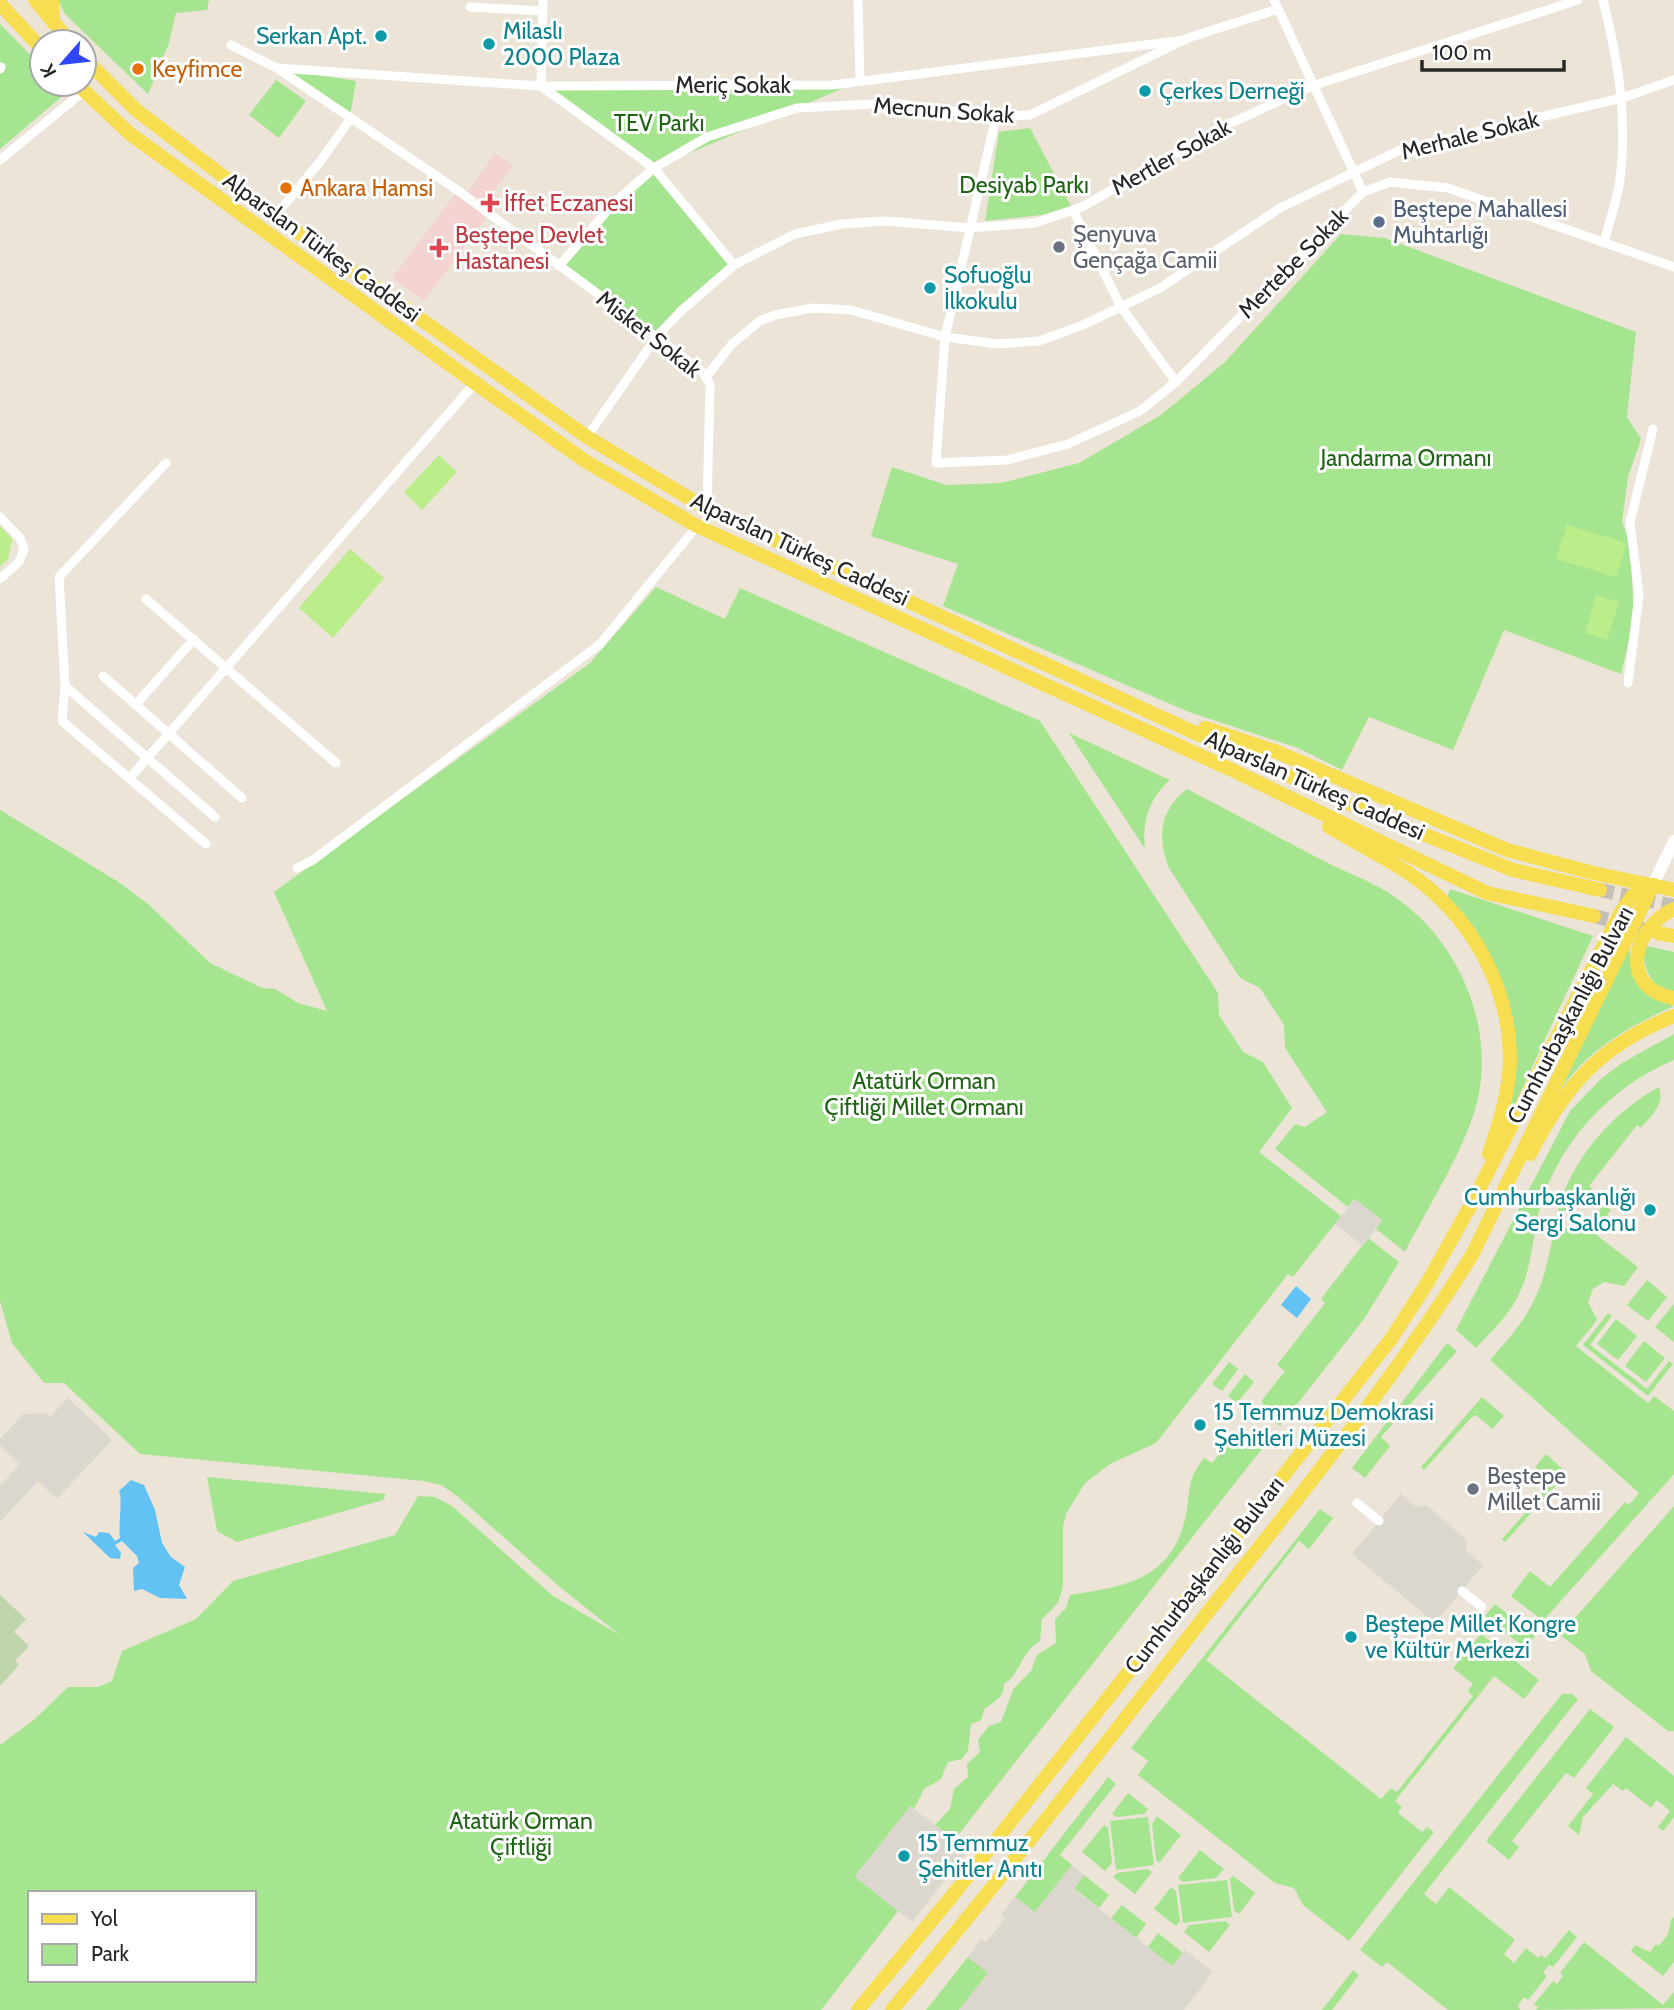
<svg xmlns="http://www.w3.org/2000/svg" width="1674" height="2010" font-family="Cabin,sans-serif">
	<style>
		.medical { fill: #f3d4d3 }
		.green { fill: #a6e590; fill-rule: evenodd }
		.cemetery { fill: #bed5ad }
		.pitch { fill: #bbed8b }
		.plaza { fill: #dbd7ce }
		.water { fill: #63c2f4 }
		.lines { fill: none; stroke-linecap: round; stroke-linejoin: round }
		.primary-tunnel { stroke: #c4beb4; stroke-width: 14; stroke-dasharray: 14 7; stroke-linecap: butt }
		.street { stroke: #fff; stroke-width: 9 }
		.secondary { stroke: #fff; stroke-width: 12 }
		.primary { stroke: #f7dd50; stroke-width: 14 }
		.culture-dot { fill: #0f9aa8; stroke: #fff; stroke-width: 2.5 }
		.food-dot { fill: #e8710a; stroke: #fff; stroke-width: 2.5 }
		.health-dot { fill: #e0444e; stroke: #fff; stroke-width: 2.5 }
		.service-dot { fill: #5c6f8a; stroke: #fff; stroke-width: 2.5 }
		.worship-dot { fill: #6b7280; stroke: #fff; stroke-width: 2.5 }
		.labels { text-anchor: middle; stroke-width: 6; stroke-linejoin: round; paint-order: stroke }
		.culture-label { font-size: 23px; fill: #0d838f; stroke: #fff; text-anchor: start }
		.food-label { font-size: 23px; fill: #c56008; stroke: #fff; text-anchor: start }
		.street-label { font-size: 23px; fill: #272727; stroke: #fff }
		.park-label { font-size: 23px; fill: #206515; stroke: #fff }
		.health-label { font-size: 23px; fill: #be3a42; stroke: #fff; text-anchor: start }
		.service-label { font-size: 23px; fill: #4e5e75; stroke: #fff; text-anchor: start }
		.worship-label { font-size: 23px; fill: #5b616d; stroke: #fff; text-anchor: start }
	</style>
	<rect width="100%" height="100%" fill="#ebe4d7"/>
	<polygon class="medical" points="495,153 513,166 478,210 486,218 424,301 392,278 455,194 467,193"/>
	<g class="green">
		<polygon points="58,0 209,0 207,10 176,13 169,43 148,94 65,14"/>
		<polygon points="0,24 42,67 42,84 58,84 66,93 0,149"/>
		<polygon points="280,69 356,81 350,117"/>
		<polygon points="276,80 306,101 279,138 249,115"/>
		<polygon points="860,81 654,168 734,265 657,336 559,266 654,168 541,86"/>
		<polygon points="1030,128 1071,206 1042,215 985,221 999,132"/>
		<polygon points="1341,234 1385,238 1636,332 1627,417 1641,439 1628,477 1622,521 1630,545 1634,619 1621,674 1504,630 1453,750 1369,717 1342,770 1298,748 1189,712 943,606 958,564 871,536 892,467 946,485 1001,483 1079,463 1161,415 1225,362"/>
		<path d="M 656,587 L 725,619 L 740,588 L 1040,721 L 1218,993 L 1219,1015 L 1243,1052 L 1263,1062 L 1292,1108 L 1259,1152 L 1341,1216 L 1293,1277 L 1288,1274 L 1156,1443 L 1110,1464 L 1085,1483 L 1066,1514 L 1063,1527 L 1063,1586 L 1058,1603 L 1042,1619 L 1040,1641 C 1022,1650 1021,1673 1004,1684 C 1005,1696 994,1703 985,1708 L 981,1720 L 971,1724 L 968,1750 L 962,1759 L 948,1762 L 941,1779 L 924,1789 L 914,1809 L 911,1806 L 855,1876 L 898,1911 L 821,2010 L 0,2010 L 0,1745 L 35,1719 L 68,1687 L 98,1687 L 112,1681 L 122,1651 L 196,1619 L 233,1581 L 395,1535 L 418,1496 L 435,1497 L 452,1506 L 553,1596 L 620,1635 L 561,1588 L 457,1496 L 441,1485 L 424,1481 L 140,1454 L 64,1383 L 44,1383 L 12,1343 L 0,1301 L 0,810 L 117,881 L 148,904 L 210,963 L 262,988 L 275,989 L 298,1003 L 327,1011 L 274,892 L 590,663 ZM 30,1893 L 254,1893 L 254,1980 L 30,1980 Z"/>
		<path d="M 1069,733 L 1170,780 C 1149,798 1142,822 1145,849 Z"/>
		<path d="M 1187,789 C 1233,813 1278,837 1324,861 C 1347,873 1374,882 1395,897 C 1462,943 1499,1035 1474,1113 C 1458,1161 1428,1207 1405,1252 L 1376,1229 L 1382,1220 L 1354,1199 L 1348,1207 L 1275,1149 L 1295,1124 L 1305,1127 L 1327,1112 L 1285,1048 L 1284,1025 L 1260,988 L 1240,978 L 1169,868 C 1157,838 1159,810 1187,789 Z"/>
		<polygon points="1450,889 1593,936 1501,1134 1510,1013 1504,987 1485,946 1475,929 1447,898"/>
		<path d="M 1629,945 L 1632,969 L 1654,998 L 1674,1006 C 1632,1025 1586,1050 1561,1090 Z"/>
		<path d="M 1642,945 L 1674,952 L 1674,994 C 1649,988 1644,967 1642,945 Z"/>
		<path d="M 1674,1034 L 1674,1060 C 1608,1088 1556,1144 1538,1215 C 1532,1243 1531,1272 1517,1298 C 1507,1317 1491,1332 1476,1348 L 1456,1330 L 1570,1111 L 1602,1078 L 1622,1063 Z"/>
		<path d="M 1659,1087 C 1665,1104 1652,1115 1641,1128 L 1637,1125 L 1589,1186 L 1593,1190 C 1582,1204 1577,1212 1558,1211 C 1572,1158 1612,1113 1659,1087 Z"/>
		<path d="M 1604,1205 L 1611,1210 L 1594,1233 L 1638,1267 L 1624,1286 L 1604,1282 L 1593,1289 L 1588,1302 L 1597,1320 L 1576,1346 L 1648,1403 L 1654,1396 L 1674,1411 L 1674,1474 L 1543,1621 L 1511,1596 L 1530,1571 L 1550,1587 L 1625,1502 L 1629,1505 L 1639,1493 L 1490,1360 C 1533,1312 1543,1293 1554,1229 L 1582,1227 Z"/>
		<polygon points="1368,1238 1399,1262 1364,1319 1280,1426 1264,1414 1262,1400 1285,1371 1277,1365 1325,1303 1321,1299"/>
		<polygon points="1647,1280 1667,1297 1648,1321 1627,1305"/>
		<polygon points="1674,1304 1674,1342 1655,1327"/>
		<polygon points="1608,1313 1612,1316 1590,1345 1647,1389 1669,1361 1673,1364 1648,1396 1583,1345"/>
		<polygon points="1616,1319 1637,1336 1618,1360 1597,1344"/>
		<polygon points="1644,1341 1665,1358 1646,1382 1625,1366"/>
		<polygon points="1447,1343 1457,1351 1381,1437 1390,1446 1365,1478 1352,1468"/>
		<polygon points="1229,1362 1238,1369 1222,1391 1212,1384"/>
		<polygon points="1245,1374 1254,1382 1237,1403 1228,1396"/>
		<polygon points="1482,1397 1504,1416 1492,1429 1476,1415 1472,1417 1424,1470 1421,1467"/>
		<path d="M 1249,1433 L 1265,1445 L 954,1840 L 935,1825 L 950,1809 L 954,1789 L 968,1777 L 967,1764 L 980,1752 L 978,1740 L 989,1726 L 1001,1722 L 1014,1688 L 1031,1671 L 1037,1655 L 1056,1643 L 1055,1619 L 1066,1608 L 1070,1595 C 1120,1587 1168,1582 1184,1523 C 1192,1495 1184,1483 1204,1458 L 1212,1463 L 1235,1435 Z"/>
		<polygon points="1546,1454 1567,1473 1505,1542 1502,1539 1549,1486 1551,1481 1535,1467"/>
		<polygon points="207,1477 386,1494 383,1500 237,1542 217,1531"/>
		<polygon points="1674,1506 1674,1731 1668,1731 1591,1671 1585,1654 1560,1635"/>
		<polygon points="1320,1509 1333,1518 1309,1549 1299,1541 1206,1660 1381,1799 1391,1788 1397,1792 1473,1696 1468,1691 1473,1684 1453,1668 1481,1634 1539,1680 1524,1699 1494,1676 1395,1801 1402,1807 1398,1813 1422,1832 1427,1827 1434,1832 1349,1941 1303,1905 1294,1888 1275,1883 1138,1775 1148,1761 1131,1748"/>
		<polygon points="1495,1604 1535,1636 1525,1648 1485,1616"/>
		<polygon points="1562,1694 1572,1694 1578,1699 1424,1894 1436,1904 1449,1887 1515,1940 1504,1954 1514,1963 1526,1948 1538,1958 1541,1955 1546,1958 1569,1930 1577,1937 1553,1967 1549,1965 1543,1973 1547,1976 1528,2000 1524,1997 1518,2005 1520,2010 1448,2010 1387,1962 1382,1967 1360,1950"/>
		<polygon points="1590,1709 1614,1727 1574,1778 1566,1773 1512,1841 1519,1847 1509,1860 1486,1841"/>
		<polygon points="1626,1737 1674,1776 1674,1817 1663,1831 1658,1827 1670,1811 1657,1800 1651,1808 1626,1788 1623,1791 1613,1784 1583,1817 1579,1835 1568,1826 1593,1794 1586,1788"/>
		<polygon points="1108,1777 1116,1784 1060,1855 1072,1865 1035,1913 1015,1897"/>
		<polygon points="1128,1793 1148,1809 1144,1814 1117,1817 1112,1814"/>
		<polygon points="1157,1816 1181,1835 1159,1863 1156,1860 1152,1824"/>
		<polygon points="1148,1817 1154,1865 1116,1870 1110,1821"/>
		<polygon points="1104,1825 1108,1828 1112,1863 1105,1871 1082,1852"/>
		<polygon points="1200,1850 1224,1869 1216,1878 1183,1882 1178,1878"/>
		<polygon points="1148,1869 1152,1872 1135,1894 1113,1877 1117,1873"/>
		<polygon points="1084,1875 1109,1895 1099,1908 1074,1888"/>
		<polygon points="1233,1876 1255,1893 1239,1914 1234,1910 1230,1879"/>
		<polygon points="1227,1880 1232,1917 1183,1923 1178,1885"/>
		<polygon points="1171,1887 1176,1891 1180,1921 1176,1926 1154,1909"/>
		<polygon points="1122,1905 1146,1924 1136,1938 1111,1918"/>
		<polygon points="1672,1917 1674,1918 1674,1962 1663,1976 1631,1951 1635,1945 1650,1952 1656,1944 1659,1946 1668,1934"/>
		<polygon points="1225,1921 1230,1925 1209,1952 1184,1932 1189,1925"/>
		<polygon points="1158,1933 1183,1953 1173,1967 1148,1947"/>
		<polygon points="1584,1942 1663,2005 1674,1992 1674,2008 1536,2010 1538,2007 1534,2004 1553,1981 1557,1984 1563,1976 1560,1973"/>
		<polygon points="968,1957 988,1973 959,2010 926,2010"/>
		<polygon points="1353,1970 1359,1975 1332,2010 1322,2010"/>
	</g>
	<polygon class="cemetery" points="0,1595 26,1619 14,1632 29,1646 15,1661 19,1665 0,1686"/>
	<g class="pitch">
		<polygon points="439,455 457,472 422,510 404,492"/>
		<polygon points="1567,525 1627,543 1616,577 1556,559"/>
		<polygon points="0,526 12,539 8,559 0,567"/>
		<polygon points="350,549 384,578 333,638 299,608"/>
		<polygon points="1596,595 1619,602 1607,640 1585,633"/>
	</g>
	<g class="plaza">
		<polygon points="1355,1199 1382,1220 1363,1246 1335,1224"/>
		<polygon points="68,1398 112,1440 57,1499 38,1481 0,1522 0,1486 20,1464 0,1445 0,1439 23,1414 46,1413 50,1417"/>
		<polygon points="1401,1494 1416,1507 1427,1505 1467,1541 1466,1551 1483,1565 1435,1623 1352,1554"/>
		<polygon points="910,1806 968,1851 912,1922 855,1877"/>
		<polygon points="1072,1865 1084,1875 1074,1889 1172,1966 1185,1950 1213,1972 1184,2010 959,2010 988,1973 968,1957 981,1939 986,1942 996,1930 1005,1918 1001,1915 1015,1897 1035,1912"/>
	</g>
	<g class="water">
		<polygon points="1296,1286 1311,1299 1297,1318 1281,1305"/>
		<path d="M 131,1480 L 144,1485 L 155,1510 L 162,1543 L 171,1557 L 185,1567 L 179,1585 L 187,1599 L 160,1598 L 142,1589 L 134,1591 L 133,1568 L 139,1563 L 137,1556 L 122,1541 L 115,1545 L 121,1553 L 120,1559 L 110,1558 L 83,1532 L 96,1537 L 99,1532 L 109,1533 L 115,1541 L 120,1538 C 118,1524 123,1499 119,1491 Z"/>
	</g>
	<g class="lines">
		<g class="primary-tunnel">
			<polyline points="1600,890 1674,906"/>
			<polyline points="1594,916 1643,929"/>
		</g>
		<g class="street">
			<polyline points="543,0 541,86 654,168 734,265"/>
			<polyline points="858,0 860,81"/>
			<polyline points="1274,0 1363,192"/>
			<path d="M 1603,0 C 1618,60 1628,118 1620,180 C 1617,201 1609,222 1604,243"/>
			<polyline points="470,7 543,11"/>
			<polyline points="231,45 277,68 460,192 702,371 710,384 707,509"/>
			<polyline points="277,68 541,86 832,85 1185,40"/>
			<polyline points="0,69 1,67"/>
			<polyline points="996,117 945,337 936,463 1007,460 1068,444 1140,411 1176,382 1363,192 1390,182 1448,188 1674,267"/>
			<polyline points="0,160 84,91"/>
			<polyline points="1073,210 1121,307 1176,382"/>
			<polyline points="275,216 319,163 351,118"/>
			<polyline points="559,266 614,203 654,168 707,137 797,108 892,103 996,117 1030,115 1188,38 1278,9"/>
			<polyline points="706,377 732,344 760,321 775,315 813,308 851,310 945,337 997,344 1039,341 1083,325 1160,288 1280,208 1400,150 1622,98 1674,80"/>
			<polyline points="587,437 657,336 681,311 734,265 795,234 842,224 886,221 969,228 1035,223 1082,207 1222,127 1312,86 1578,0"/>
			<polyline points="166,463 59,577 65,686 62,721 206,844"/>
			<polyline points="0,517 20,538 24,549 19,562 0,579"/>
			<polyline points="146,599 336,763"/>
			<polyline points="103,676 242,798"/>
			<polyline points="1628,683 1639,595 1630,522 1653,429"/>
			<polyline points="65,686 215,817"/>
			<polyline points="136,704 194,639"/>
			<polyline points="130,778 475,383"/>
			<polyline points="297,868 313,860 600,644 697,526"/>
			<polyline points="1357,1503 1379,1521"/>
			<polyline points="1462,1591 1482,1607"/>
		</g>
		<polyline class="secondary" points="1653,885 1674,841"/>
		<g class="primary">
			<polyline points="35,0 70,42"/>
			<polyline points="52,0 53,22"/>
			<polyline points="0,4 42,49"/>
			<polyline points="84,58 136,110 275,216 587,437 707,509 1363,810 1513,870 1600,890"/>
			<polyline points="77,84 130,134 475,383 585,461 697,526 1234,771 1487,893 1594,916"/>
			<polyline points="1205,728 1277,752 1507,850 1593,873 1674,890"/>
			<path d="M 1329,827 C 1355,842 1382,856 1407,872 C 1470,914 1510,985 1510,1061 C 1509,1093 1499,1124 1489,1154"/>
			<path d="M 1674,909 C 1632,928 1618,988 1674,998"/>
			<polyline points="1658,933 1674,936"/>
			<path d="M 1530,1154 C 1565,1085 1601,1045 1674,1016"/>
			<polyline points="858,2010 952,1896 1391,1339 1426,1285 1473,1201 1621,912 1633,895 1653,885"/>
			<path d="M 892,2010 C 1000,1880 1104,1746 1208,1612 C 1300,1496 1393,1381 1472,1255 L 1653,885"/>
		</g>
	</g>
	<g class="culture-dot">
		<circle cx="381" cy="36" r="7"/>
		<circle cx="489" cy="44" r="7"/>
		<circle cx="1145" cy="91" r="7"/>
		<circle cx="930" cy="288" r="7"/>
		<circle cx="1650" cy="1210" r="7"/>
		<circle cx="1200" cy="1425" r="7"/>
		<circle cx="1351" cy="1637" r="7"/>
		<circle cx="904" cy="1856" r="7"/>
	</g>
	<g class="food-dot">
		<circle cx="138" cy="69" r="7"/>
		<circle cx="286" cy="188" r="7"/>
	</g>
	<g class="health-dot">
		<path d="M486.5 192.5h7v7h7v7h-7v7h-7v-7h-7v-7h7z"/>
		<path d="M435.5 237.5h7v7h7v7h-7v7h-7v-7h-7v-7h7z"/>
	</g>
	<circle class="service-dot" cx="1379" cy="222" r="7"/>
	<g class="worship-dot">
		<circle cx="1059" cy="247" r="7"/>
		<circle cx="1473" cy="1489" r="7"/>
	</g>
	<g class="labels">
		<g class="culture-label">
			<text x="503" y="39">Milaslı<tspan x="503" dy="26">2000 Plaza</tspan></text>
			<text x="367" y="44" text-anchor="end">Serkan Apt.</text>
			<text x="1159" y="99">Çerkes Derneği</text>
			<text x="944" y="283">Sofuoğlu<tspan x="944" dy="26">İlkokulu</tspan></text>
			<text x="1636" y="1205" text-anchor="end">Cumhurbaşkanlığı<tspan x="1636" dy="26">Sergi Salonu</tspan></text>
			<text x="1214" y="1420">15 Temmuz Demokrasi<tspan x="1214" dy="26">Şehitleri Müzesi</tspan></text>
			<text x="1365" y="1632">Beştepe Millet Kongre<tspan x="1365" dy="26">ve Kültür Merkezi</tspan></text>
			<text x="918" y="1851">15 Temmuz<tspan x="918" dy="26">Şehitler Anıtı</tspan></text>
		</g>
		<g class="food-label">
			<text x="152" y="77">Keyfimce</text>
			<text x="300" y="196">Ankara Hamsi</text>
		</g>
		<g class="street-label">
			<text x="733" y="93">Meriç Sokak</text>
			<text transform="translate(944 110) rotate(4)" y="8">Mecnun Sokak</text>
			<text transform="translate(1470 135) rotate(-14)" y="8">Merhale Sokak</text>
			<text transform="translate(1171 157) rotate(-29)" y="8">Mertler Sokak</text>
			<text transform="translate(322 247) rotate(36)" y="8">Alparslan Türkeş Caddesi</text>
			<text transform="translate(1293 263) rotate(-45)" y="8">Mertebe Sokak</text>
			<text transform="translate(649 334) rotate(38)" y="8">Misket Sokak</text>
			<text transform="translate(800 549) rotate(25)" y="8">Alparslan Türkeş Caddesi</text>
			<text transform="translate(1315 785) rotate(24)" y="8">Alparslan Türkeş Caddesi</text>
			<text transform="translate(1570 1015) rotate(-62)" y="8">Cumhurbaşkanlığı Bulvarı</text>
			<text transform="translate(1204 1575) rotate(-52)" y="8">Cumhurbaşkanlığı Bulvarı</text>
		</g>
		<g class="park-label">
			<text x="659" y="131">TEV Parkı</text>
			<text x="1024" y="193">Desiyab Parkı</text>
			<text x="1406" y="466">Jandarma Ormanı</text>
			<text x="924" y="1089">Atatürk Orman<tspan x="924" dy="26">Çiftliği Millet Ormanı</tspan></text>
			<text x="521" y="1829">Atatürk Orman<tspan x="521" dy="26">Çiftliği</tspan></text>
		</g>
		<g class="health-label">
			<text x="504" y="211">İffet Eczanesi</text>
			<text x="455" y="243">Beştepe Devlet<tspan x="455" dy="26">Hastanesi</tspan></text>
		</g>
		<g class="service-label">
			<text x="1393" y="217">Beştepe Mahallesi<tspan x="1393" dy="26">Muhtarlığı</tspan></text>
		</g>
		<g class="worship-label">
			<text x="1073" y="242">Şenyuva<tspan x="1073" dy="26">Gençağa Camii</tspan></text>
			<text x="1487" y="1484">Beştepe<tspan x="1487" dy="26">Millet Camii</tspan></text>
		</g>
	</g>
	<rect x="28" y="1891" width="228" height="91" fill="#ffffff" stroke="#a9a9a9" stroke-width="2"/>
	<rect x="42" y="1914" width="35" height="10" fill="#f7dd50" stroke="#a9a9a9" stroke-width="2"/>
	<text x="91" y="1926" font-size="21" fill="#272727">Yol</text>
	<rect x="42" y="1944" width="35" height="21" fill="#a6e590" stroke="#a9a9a9" stroke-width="2"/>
	<text x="91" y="1961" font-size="21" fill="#272727">Park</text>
	<g transform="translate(63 63) rotate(242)"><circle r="33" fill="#ffffff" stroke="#a9a9a9" stroke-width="2"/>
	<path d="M0-5L12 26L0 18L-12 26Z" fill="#3046ff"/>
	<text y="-10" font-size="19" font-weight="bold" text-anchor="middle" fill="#272727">K</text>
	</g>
	<path d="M1422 60v10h142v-10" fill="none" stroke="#272727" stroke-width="3.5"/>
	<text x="1432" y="60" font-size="21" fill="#272727" stroke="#ffffff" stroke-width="5" paint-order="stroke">100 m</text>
</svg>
